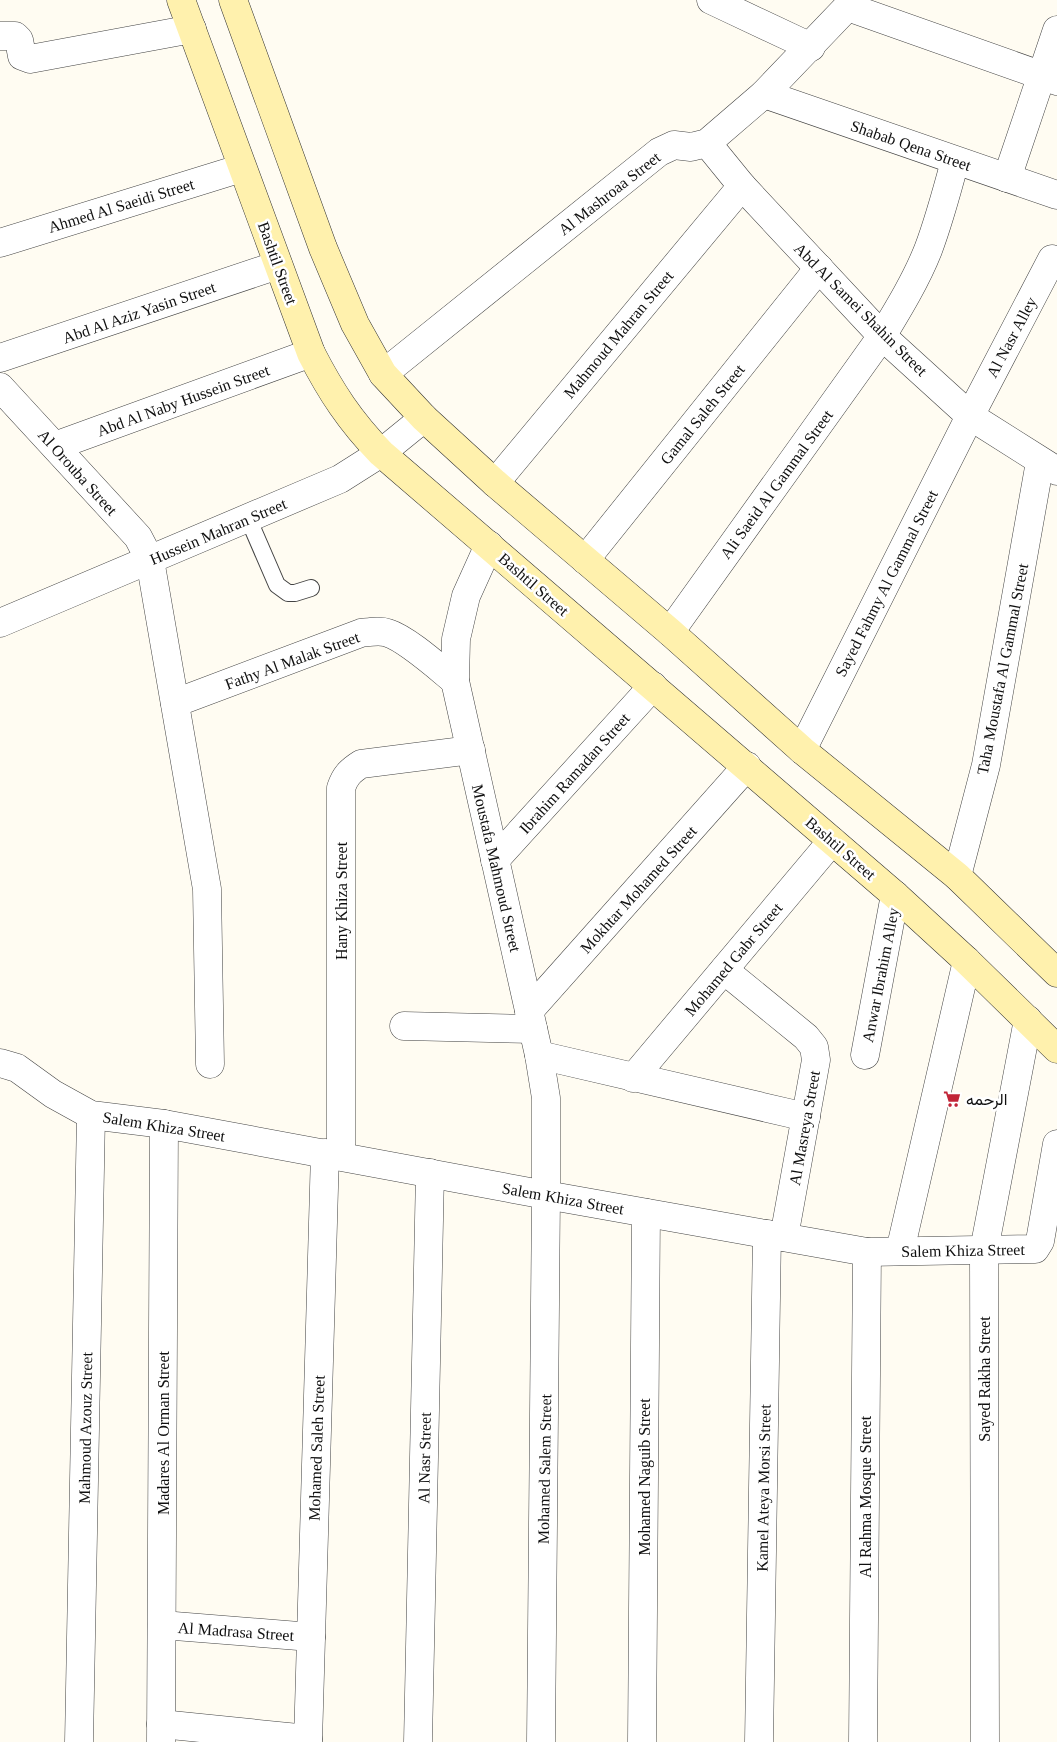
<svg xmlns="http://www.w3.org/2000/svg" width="1057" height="1742" font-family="'Times New Roman',Vazirmatn,serif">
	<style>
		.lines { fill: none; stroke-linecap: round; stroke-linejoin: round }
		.lane-casing { stroke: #434343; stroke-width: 18 }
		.street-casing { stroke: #434343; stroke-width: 29 }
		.secondary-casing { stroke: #323232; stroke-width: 29 }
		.lane { stroke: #fff; stroke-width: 16 }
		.street { stroke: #fff; stroke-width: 28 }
		.secondary { stroke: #fff1ad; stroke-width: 28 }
		.labels { text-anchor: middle; stroke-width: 5; stroke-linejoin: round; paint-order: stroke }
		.street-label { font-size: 16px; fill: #101010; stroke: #fff }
		.poi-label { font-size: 16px; fill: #101010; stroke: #fff; text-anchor: start }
	</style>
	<rect width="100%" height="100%" fill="#fffcf2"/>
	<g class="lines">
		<g class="lane-casing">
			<polyline id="lane" points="248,518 277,585 288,593 295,593 311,588"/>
		</g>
		<g class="street-casing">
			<g id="street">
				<polyline points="711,0 811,47"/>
				<polyline points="848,7 1057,81"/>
				<polyline points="0,36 15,36 19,40 22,56 30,59 192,29"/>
				<polyline points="764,94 1057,195"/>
				<polyline points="707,143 742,186 882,336 970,416 1057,471"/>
				<polyline points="1007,178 1057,30"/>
				<polyline points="0,243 242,168"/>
				<polyline points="0,358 278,265"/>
				<polyline points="383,374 659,152 674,145 691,147 707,143 764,94 854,0"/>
				<polyline points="0,387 138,537 150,560 207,889 210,1064"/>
				<polyline points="55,446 311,353"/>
				<polyline points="495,483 742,186"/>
				<polyline points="489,545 466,596 456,639 455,681 539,1055 546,1098 546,1195 541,1742"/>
				<polyline points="585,560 819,268"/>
				<polyline points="0,623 340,479 381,453 424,418"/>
				<path d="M 670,632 L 882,336 C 899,308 916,280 928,250 C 939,221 947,191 955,161"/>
				<path d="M 175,703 L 361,633 C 370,632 380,630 388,633 C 407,639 439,668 455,681"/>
				<polyline points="802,750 970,416 1052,259"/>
				<polyline points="495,860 653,686"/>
				<polyline points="957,876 986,765 1040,462"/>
				<polyline points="724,970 806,1037 814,1047 816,1060 784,1237"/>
				<polyline points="529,1011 747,766"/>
				<polyline points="404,1026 533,1029"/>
				<polyline points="539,1055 806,1117"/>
				<polyline points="865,1055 895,895"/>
				<polyline points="0,1063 17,1068 53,1094 91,1115 164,1124 546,1195 867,1252 1035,1249 1040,1241 1057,1144"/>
				<polyline points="633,1078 832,841"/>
				<path d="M 341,1156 L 341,788 C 345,776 350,771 361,764 L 471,750"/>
				<polyline points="900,1251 967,961"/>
				<polyline points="162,1625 311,1637"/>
				<polyline points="161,1724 308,1739"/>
				<polyline points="79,1742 91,1115"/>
				<polyline points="161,1742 164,1124"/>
				<polyline points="308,1742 325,1153"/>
				<polyline points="418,1742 430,1173"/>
				<polyline points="642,1742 646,1213"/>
				<polyline points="759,1742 767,1234"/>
				<polyline points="863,1742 867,1252"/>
				<polyline points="985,1742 984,1250 1028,1020"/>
			</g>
		</g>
		<g class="secondary-casing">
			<g id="secondary">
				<path d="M 181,0 L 311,353 C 331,392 350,421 381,453 L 895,895 L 967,961 L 1057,1049"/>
				<polyline points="233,0 323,248 355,324 383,374 424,418 495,483 670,632 802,750 957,876 1057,973"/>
			</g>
		</g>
		<use href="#lane" class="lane"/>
		<use href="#street" class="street"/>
		<use href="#secondary" class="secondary"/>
	</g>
	<defs>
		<g id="supermarket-bare" transform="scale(1.35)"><path d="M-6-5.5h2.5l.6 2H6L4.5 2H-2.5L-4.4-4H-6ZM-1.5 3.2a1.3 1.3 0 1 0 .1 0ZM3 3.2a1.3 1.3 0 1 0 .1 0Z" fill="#c22537" stroke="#fff" stroke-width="2.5" paint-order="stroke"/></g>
	</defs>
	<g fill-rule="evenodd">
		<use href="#supermarket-bare" x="952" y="1099"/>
	</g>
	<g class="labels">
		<g class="street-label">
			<text transform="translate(911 145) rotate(19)" y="6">Shabab Qena Street</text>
			<text transform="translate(609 193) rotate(-38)" y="6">Al Mashroaa Street</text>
			<text transform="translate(121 205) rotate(-17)" y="6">Ahmed Al Saeidi Street</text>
			<text transform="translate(278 263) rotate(70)" y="6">Bashtil Street</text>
			<text transform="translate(861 309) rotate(45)" y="6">Abd Al Samei Shahin Street</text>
			<text transform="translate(139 312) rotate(-19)" y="6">Abd Al Aziz Yasin Street</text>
			<text transform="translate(618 334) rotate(-50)" y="6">Mahmoud Mahran Street</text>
			<text transform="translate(1011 337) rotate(-62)" y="6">Al Nasr Alley</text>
			<text transform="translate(183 400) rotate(-20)" y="6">Abd Al Naby Hussein Street</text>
			<text transform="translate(702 414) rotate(-51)" y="6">Gamal Saleh Street</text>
			<text transform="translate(78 472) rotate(48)" y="6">Al Orouba Street</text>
			<text transform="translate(776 484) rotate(-54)" y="6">Ali Saeid Al Gammal Street</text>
			<text transform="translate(218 531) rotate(-23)" y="6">Hussein Mahran Street</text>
			<text transform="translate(886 583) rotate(-63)" y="6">Sayed Fahmy Al Gammal Street</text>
			<text transform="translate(534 584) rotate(41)" y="6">Bashtil Street</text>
			<text transform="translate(292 660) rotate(-20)" y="6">Fathy Al Malak Street</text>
			<text transform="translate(1002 669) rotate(-79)" y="6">Taha Moustafa Al Gammal Street</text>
			<text transform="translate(574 773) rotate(-48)" y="6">Ibrahim Ramadan Street</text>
			<text transform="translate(841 848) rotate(41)" y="6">Bashtil Street</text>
			<text transform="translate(497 868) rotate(77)" y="6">Moustafa Mahmoud Street</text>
			<text transform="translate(638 889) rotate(-48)" y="6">Mokhtar Mohamed Street</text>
			<text transform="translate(341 901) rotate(-90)" y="6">Hany Khiza Street</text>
			<text transform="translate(733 959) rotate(-50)" y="6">Mohamed Gabr Street</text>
			<text transform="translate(880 975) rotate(-79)" y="6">Anwar Ibrahim Alley</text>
			<text transform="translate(164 1126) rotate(9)" y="6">Salem Khiza Street</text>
			<text transform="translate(804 1128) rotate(-80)" y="6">Al Masreya Street</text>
			<text transform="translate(563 1198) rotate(10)" y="6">Salem Khiza Street</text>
			<text transform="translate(963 1250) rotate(-1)" y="6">Salem Khiza Street</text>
			<text transform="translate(984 1379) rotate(-90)" y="6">Sayed Rakha Street</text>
			<text transform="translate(85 1428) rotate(-89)" y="6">Mahmoud Azouz Street</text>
			<text transform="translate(163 1433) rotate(-90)" y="6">Madares Al Orman Street</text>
			<text transform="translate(316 1448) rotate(-88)" y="6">Mohamed Saleh Street</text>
			<text transform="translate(424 1458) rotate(-89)" y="6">Al Nasr Street</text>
			<text transform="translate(544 1469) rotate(-89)" y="6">Mohamed Salem Street</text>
			<text transform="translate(644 1477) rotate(-90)" y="6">Mohamed Naguib Street</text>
			<text transform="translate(763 1488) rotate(-89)" y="6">Kamel Ateya Morsi Street</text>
			<text transform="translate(865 1497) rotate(-90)" y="6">Al Rahma Mosque Street</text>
			<text transform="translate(236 1631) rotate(4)" y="6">Al Madrasa Street</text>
		</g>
		<g class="poi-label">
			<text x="966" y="1105">الرحمه</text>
		</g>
	</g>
</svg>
